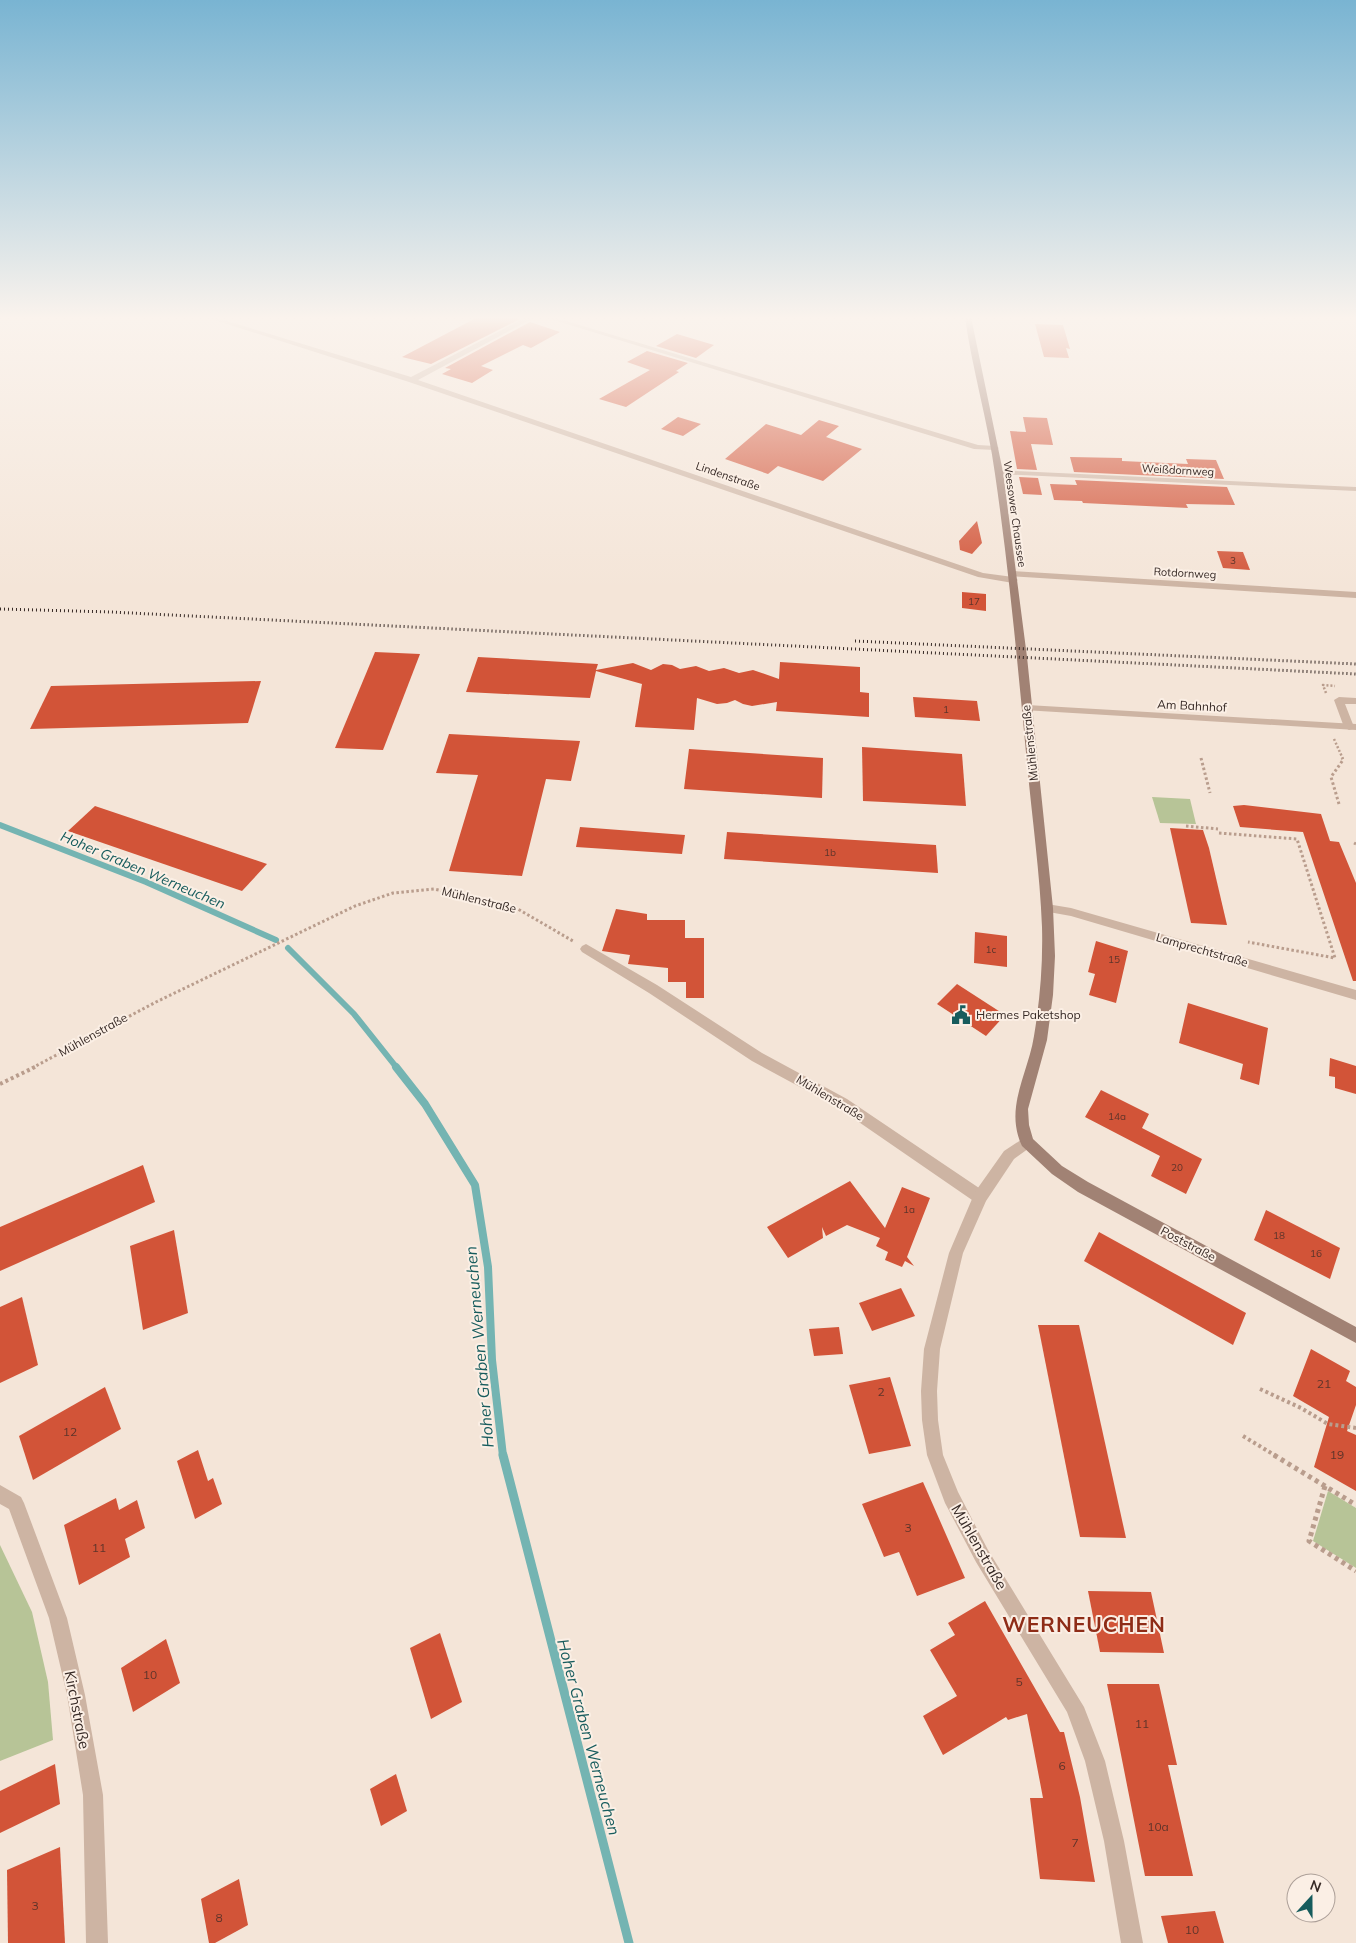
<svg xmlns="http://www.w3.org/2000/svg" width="1356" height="1943" font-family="Mulish,sans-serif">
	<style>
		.green { fill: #b7c497 }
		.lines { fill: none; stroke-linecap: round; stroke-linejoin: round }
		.stream-far2 { stroke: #74b4b2; stroke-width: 6 }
		.stream-far1 { stroke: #74b4b2; stroke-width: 8 }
		.stream { stroke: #74b4b2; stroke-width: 9 }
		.building { fill: #d25438 }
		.path-far3 { stroke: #b99d8d; stroke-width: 2.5; stroke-dasharray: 2 2; stroke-linecap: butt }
		.path-far2 { stroke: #b99d8d; stroke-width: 3; stroke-dasharray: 2.5 2.5; stroke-linecap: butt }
		.path-far1 { stroke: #b99d8d; stroke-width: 4; stroke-dasharray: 3 3; stroke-linecap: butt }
		.path { stroke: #b99d8d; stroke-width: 5; stroke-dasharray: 4 4; stroke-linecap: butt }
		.lane { fill: #cdb4a3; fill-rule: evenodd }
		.street { fill: #cdb4a3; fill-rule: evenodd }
		.secondary { fill: #a18274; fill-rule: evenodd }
		.rail { stroke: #372a26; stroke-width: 3; stroke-dasharray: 1 3; stroke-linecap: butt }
		.labels { text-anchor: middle; stroke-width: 4; stroke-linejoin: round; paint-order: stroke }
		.number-label { font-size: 10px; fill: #5e342a }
		.far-street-label { font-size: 11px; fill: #372a26; stroke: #fbefe5 }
		.street-label { font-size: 12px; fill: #372a26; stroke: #fbefe5 }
		.poi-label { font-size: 12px; fill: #372a26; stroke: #fbefe5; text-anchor: start }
		.near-number-label { font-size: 12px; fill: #5e342a }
		.water-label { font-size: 14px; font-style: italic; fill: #175c5d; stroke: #fbefe5 }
		.near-street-label { font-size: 15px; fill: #372a26; stroke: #fbefe5 }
		.near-water-label { font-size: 16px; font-style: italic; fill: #175c5d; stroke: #fbefe5 }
		.near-district-label { font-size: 21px; font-weight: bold; letter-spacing: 1px; fill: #8e2c17; stroke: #fbefe5 }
	</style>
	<rect width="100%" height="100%" fill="#f4e5d8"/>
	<g class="green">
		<polygon points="1152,797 1190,799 1196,824 1160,823"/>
		<polygon points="1328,1491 1356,1508 1356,1568 1313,1541"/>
		<polygon points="0,1545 32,1612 48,1682 53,1740 0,1761"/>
	</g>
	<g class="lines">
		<g class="stream-far2">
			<polyline points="0,825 146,882 276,940"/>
			<polyline points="288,948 354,1014 397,1068"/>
		</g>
		<polyline class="stream-far1" points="396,1067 425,1104 475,1185 488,1267 492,1360 503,1456"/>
		<polyline class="stream" points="503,1455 629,1943"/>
	</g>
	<g class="building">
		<polygon points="478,317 514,317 520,319 431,364 402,357"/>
		<polygon points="530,322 560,332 531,348 523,345 481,366 493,370 472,383 442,374 451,369 445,368"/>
		<polygon points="1035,324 1063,325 1070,349 1066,348 1069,358 1044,357"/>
		<polygon points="677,334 714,345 696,358 656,346"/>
		<polygon points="647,351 688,363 676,371 679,372 626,407 599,399 650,370 627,362"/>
		<polygon points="678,417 701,424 683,436 661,429"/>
		<polygon points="1023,417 1047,418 1053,445 1031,444 1037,470 1017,469 1010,431 1026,432"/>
		<polygon points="819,420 839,426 826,437 862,449 823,481 778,466 768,474 725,459 766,424 801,435"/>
		<polygon points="1070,457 1122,458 1122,461 1188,464 1186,459 1216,460 1224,479 1074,472"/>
		<polygon points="1019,477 1038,478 1042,495 1023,494"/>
		<polygon points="1075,480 1227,487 1235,505 1186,504 1188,508 1083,503 1082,501 1054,500 1050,484 1077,485"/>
		<polygon points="977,521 982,543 972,554 960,550 959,541"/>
		<polygon points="1217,551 1243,552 1250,570 1223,568"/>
		<polygon points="962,592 986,594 986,611 962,608"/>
		<polygon points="375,652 420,654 383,750 335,748"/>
		<polygon points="478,657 598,664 596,670 633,663 651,670 663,664 672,665 680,669 696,666 709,671 724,668 739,673 753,670 779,679 780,662 860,667 860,692 869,693 869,717 776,711 777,702 752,706 743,704 735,700 727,703 717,704 697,698 694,730 635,727 642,684 596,671 590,698 466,692"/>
		<polygon points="261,681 248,723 30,729 51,686"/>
		<polygon points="913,697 977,701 980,721 915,717"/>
		<polygon points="449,734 580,741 571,781 546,779 522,876 449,871 478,775 436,773"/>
		<polygon points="862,747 962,754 966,806 863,801"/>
		<polygon points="689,749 823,758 822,798 684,789"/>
		<polygon points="1244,805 1321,814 1330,841 1339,842 1356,883 1356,981 1353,981 1303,832 1240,827 1233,806"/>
		<polygon points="95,806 267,864 242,891 68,831"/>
		<polygon points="580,827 685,835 682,854 576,847"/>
		<polygon points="1170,828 1203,830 1209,848 1227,925 1191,923"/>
		<polygon points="727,832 936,845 938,873 724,859"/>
		<polygon points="616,909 647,914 647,920 685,920 685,938 704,938 704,998 686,998 686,982 668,982 668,968 628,964 630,955 602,951"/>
		<polygon points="975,932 1007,936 1007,967 974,963"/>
		<polygon points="1096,941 1128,951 1116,1003 1089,995 1095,974 1088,972"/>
		<polygon points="957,984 1005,1015 986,1036 937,1004"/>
		<polygon points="1188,1003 1268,1028 1259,1085 1240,1079 1243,1064 1179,1043"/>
		<polygon points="1330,1058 1356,1066 1356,1094 1335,1088 1335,1077 1329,1076"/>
		<polygon points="1101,1090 1149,1114 1142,1128 1202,1159 1186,1194 1151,1176 1160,1156 1085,1117"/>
		<polygon points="143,1165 155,1202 0,1271 0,1227"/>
		<polygon points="850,1181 885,1228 902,1187 930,1198 907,1257 914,1266 905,1261 902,1267 885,1260 888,1252 876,1246 880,1238 847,1225 826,1236 822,1227 823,1238 788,1258 767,1227"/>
		<polygon points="1266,1210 1340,1248 1330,1279 1254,1240"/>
		<polygon points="174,1230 188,1313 143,1330 130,1246"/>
		<polygon points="1099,1232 1246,1313 1233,1345 1084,1261"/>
		<polygon points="901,1288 915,1316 872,1331 859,1303"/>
		<polygon points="22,1297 38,1365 0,1383 0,1307"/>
		<polygon points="1038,1325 1079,1325 1126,1538 1080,1537"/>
		<polygon points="839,1327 843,1354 814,1356 809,1329"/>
		<polygon points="1311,1349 1350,1371 1346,1381 1356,1387 1356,1405 1347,1431 1356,1435 1356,1491 1314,1467 1329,1417 1293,1396"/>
		<polygon points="890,1377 911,1446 869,1454 849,1385"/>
		<polygon points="105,1387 121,1429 33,1480 19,1436"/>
		<polygon points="198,1450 208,1481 213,1478 222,1504 195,1519 177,1461"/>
		<polygon points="923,1482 965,1578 917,1596 899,1552 884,1557 862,1504"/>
		<polygon points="116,1498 119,1510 137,1500 145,1528 125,1539 130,1557 79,1585 64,1525"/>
		<polygon points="1088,1591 1151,1592 1164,1653 1100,1652"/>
		<polygon points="985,1601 1060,1732 1064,1732 1080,1797 1095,1882 1040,1879 1030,1798 1043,1798 1027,1714 1008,1720 1006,1717 943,1755 923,1716 957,1696 930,1650 955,1635 948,1623"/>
		<polygon points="440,1633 462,1702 431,1719 410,1648"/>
		<polygon points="166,1639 180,1683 133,1712 121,1668"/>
		<polygon points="1107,1684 1159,1684 1177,1765 1168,1765 1193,1876 1145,1876"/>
		<polygon points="55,1764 60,1804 0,1833 0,1791"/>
		<polygon points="396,1774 407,1811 381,1826 370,1789"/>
		<polygon points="60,1847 65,1943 8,1943 7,1870"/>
		<polygon points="239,1879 248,1925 215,1943 209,1943 201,1899"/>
		<polygon points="1215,1911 1224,1943 1168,1943 1161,1916"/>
	</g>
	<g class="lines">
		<g class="path-far3">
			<polyline points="1326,693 1323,685 1335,686"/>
			<polyline points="1334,739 1343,759"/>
		</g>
		<g class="path-far2">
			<polyline points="1201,758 1210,793"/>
			<polyline points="1339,804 1331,777 1343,760 1342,758"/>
			<polyline points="1186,826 1218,829"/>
			<polyline points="1219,833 1297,839 1335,958 1248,942"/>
			<polyline points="1354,843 1356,844"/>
			<polyline points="32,1068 156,1002 355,906 393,893 434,889 516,908 573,941"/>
		</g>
		<g class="path-far1">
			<polyline points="0,1084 35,1067"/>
			<polyline points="1260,1389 1301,1408 1328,1424 1356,1428"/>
			<polyline points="1243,1436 1276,1456"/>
		</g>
		<g class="path">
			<polyline points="1274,1455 1356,1505"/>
			<polyline points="1325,1486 1309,1541 1356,1571"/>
		</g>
		<g class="lane">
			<polygon points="1339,697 1356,698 1356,704 1345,704 1354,727 1353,729 1349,730 1344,727 1334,700"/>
			<polygon points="586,944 657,985 762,1053 847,1099 985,1192 987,1197 985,1202 980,1204 975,1202 837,1107 752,1061 649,993 582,952 580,949 582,946"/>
		</g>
		<g class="street">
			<polygon points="205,317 214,317 411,377 527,317 535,317 418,380 983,573 1013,577 1018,580 1013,583 978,577 409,382"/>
			<polygon points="544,317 553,317 978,445 995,446 999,448 995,450 974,449"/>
			<polygon points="996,470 1356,487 1356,491 999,474 995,472"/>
			<polygon points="1012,571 1356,592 1356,598 1009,576 1008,574"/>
			<polygon points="1027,705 1356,724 1356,730 1023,710 1022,708"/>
			<polygon points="1047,904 1071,908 1356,990 1356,1000 1071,916 1043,911 1041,908 1043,905"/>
			<polygon points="1027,1136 1032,1138 1034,1142 1032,1146 1014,1159 986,1201 963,1253 940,1349 937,1391 938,1420 943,1455 958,1492 988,1550 1084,1707 1105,1761 1124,1841 1143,1943 1121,1943 1104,1841 1085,1761 1067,1712 976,1562 945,1503 927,1455 922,1420 921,1391 924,1349 949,1253 975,1192 1004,1151"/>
			<polygon points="0,1485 21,1497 24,1503 67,1618 85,1695 103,1795 108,1943 86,1943 83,1795 67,1695 49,1618 9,1509 0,1504"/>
		</g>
		<path class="secondary" d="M 965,317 L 971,317 L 1003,472 L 1027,657 L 1053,908 L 1055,956 L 1053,995 L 1047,1040 L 1028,1109 L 1029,1125 L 1033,1139 L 1062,1166 L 1088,1182 L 1356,1327 L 1356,1343 L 1078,1192 L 1052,1174 L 1022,1146 C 1004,1108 1028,1074 1034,1036 C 1040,1000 1043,964 1042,927 C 1040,873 1032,818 1027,763 C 1018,667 1009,570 995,474 C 988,421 972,369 965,317 Z"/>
		<g class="rail">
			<polyline points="0,609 111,612 1356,674"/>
			<polyline points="855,641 1356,664"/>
		</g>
	</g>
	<linearGradient id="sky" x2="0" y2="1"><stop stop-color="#79b4d2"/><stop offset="0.54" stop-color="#faf3ed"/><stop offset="1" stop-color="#faf3ed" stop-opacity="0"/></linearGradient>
	<rect width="1356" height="589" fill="url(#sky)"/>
	<defs>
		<g id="civic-bare" transform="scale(1.5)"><path d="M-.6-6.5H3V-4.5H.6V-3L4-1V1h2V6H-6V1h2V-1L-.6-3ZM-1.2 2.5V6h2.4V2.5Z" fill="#175c5d" stroke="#fbefe5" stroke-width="2.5" paint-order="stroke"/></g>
	</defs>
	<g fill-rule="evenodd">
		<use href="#civic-bare" x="961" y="1015"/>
	</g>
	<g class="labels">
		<g class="number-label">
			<text x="1233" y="564">3</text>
			<text x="974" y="605">17</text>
			<text x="946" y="713">1</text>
			<text x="830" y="856">1b</text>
			<text x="991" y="953">1c</text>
			<text x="1114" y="963">15</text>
			<text x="1117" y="1120">14a</text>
			<text x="1177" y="1171">20</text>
			<text x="909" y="1213">1a</text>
			<text x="1279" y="1239">18</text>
			<text x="1316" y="1257">16</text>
		</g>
		<g class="far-street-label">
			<text transform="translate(1178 470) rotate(3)" y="4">Weißdornweg</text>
			<text transform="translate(728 476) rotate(19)" y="4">Lindenstraße</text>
			<text transform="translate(1015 514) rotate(82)" y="4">Weesower Chaussee</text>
			<text transform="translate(1185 573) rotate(3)" y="4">Rotdornweg</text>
		</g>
		<g class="street-label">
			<text transform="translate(1192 706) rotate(3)" y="4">Am Bahnhof</text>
			<text transform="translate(1030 743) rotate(-96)" y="4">Mühlenstraße</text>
			<text transform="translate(479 900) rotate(14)" y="4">Mühlenstraße</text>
			<text transform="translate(1202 950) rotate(16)" y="4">Lamprechtstraße</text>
			<text transform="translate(93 1035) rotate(-29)" y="4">Mühlenstraße</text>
			<text transform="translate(830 1098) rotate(31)" y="4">Mühlenstraße</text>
			<text transform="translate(1188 1244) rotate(28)" y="4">Poststraße</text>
		</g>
		<g class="poi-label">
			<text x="976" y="1019">Hermes Paketshop</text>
		</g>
		<g class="near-number-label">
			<text x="1324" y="1388">21</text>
			<text x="881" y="1396">2</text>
			<text x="70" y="1436">12</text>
			<text x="1337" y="1459">19</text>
			<text x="908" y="1532">3</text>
			<text x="99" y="1552">11</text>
			<text x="150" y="1679">10</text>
			<text x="1019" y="1686">5</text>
			<text x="1142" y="1728">11</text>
			<text x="1062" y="1770">6</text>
			<text x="1158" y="1831">10a</text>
			<text x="1075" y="1847">7</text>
			<text x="35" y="1910">3</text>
			<text x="219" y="1922">8</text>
			<text x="1192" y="1934">10</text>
		</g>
		<g class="water-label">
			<text transform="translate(143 870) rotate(23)" y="5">Hoher Graben Werneuchen</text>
		</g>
		<g class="near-street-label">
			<text transform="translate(979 1547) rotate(60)" y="5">Mühlenstraße</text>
			<text transform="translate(77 1710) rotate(79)" y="5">Kirchstraße</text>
		</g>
		<g class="near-water-label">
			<text transform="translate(479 1347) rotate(-95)" y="6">Hoher Graben Werneuchen</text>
			<text transform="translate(589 1737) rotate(75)" y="6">Hoher Graben Werneuchen</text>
		</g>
		<g class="near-district-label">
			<text x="1084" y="1632">WERNEUCHEN</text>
		</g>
	</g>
	<g transform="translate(1311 1898) rotate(21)"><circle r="24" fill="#fbefe5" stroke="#ada099"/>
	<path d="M0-4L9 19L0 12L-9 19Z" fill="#175c5d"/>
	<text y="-8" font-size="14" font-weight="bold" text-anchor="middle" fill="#372a26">N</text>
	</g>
</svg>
